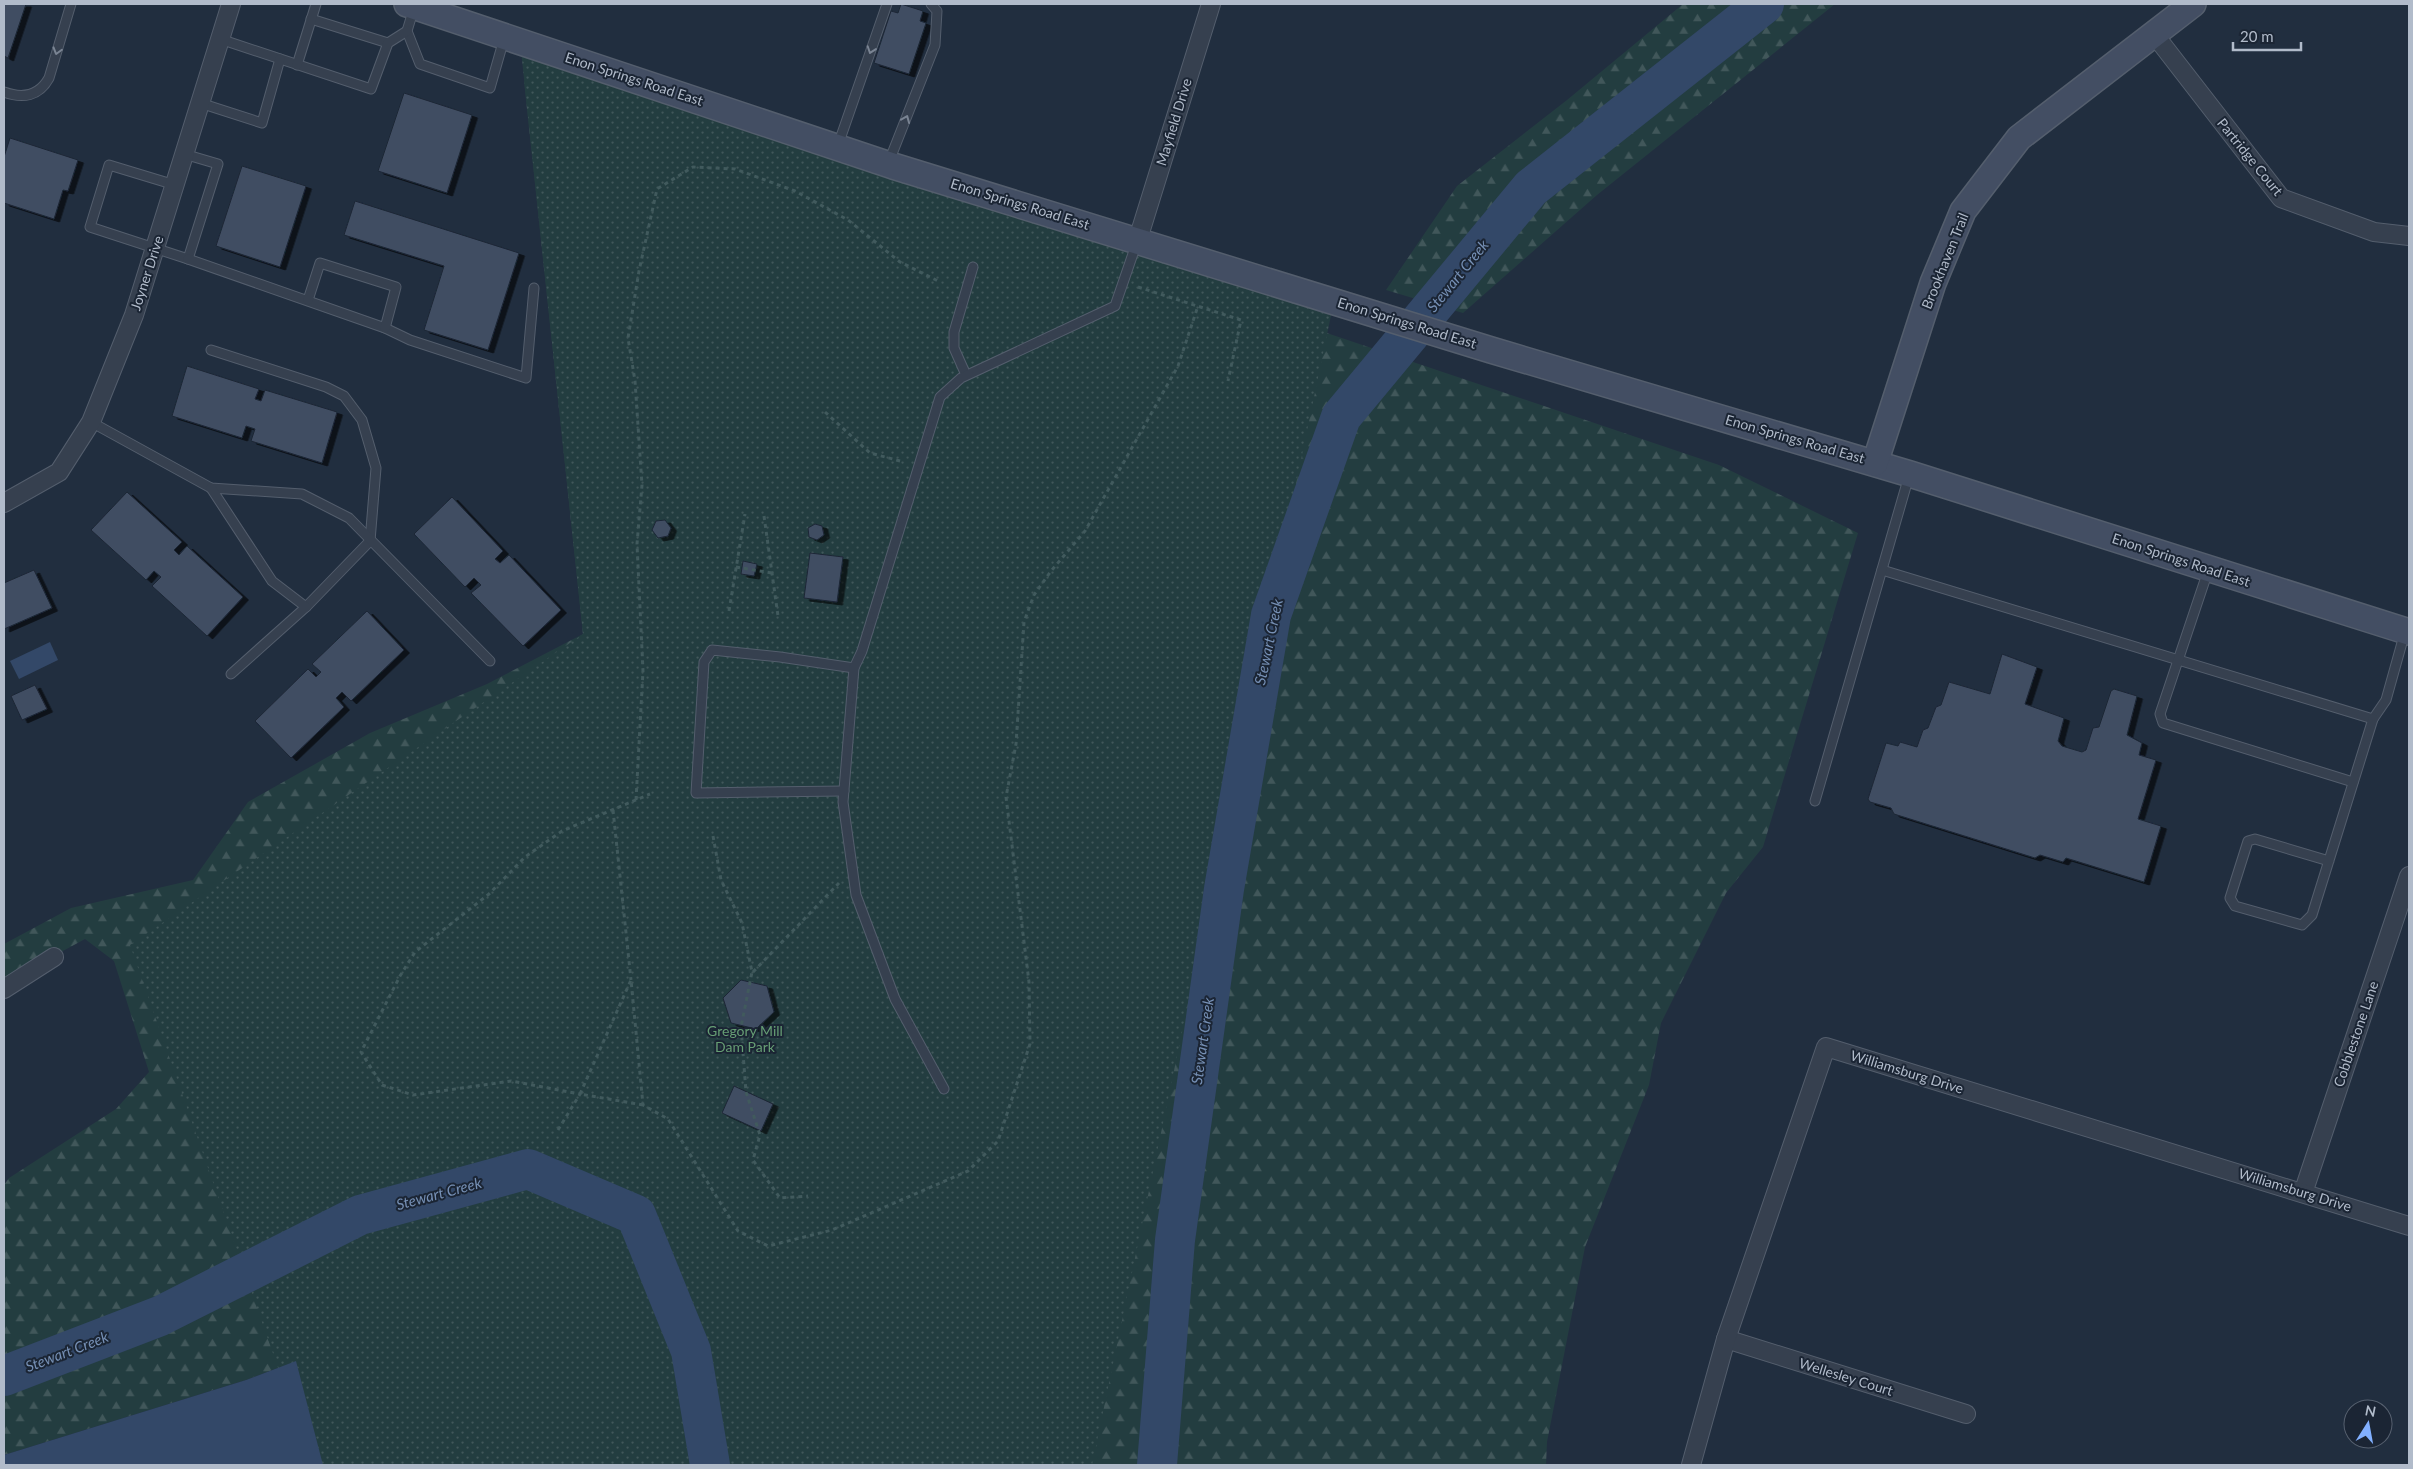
<svg xmlns="http://www.w3.org/2000/svg" width="2413" height="1469" font-family="Lato,sans-serif">
	<style>
		.forest { fill: url(#forest-firs) }
		.park { fill: url(#park-dots) }
		.water { fill: #334868 }
		.lines { fill: none; stroke-linecap: round; stroke-linejoin: round }
		.river { stroke: #334868; stroke-width: 40 }
		.building { fill: #404d62; stroke: #1d2736; filter: url(#shadow) }
		.lane-casing { stroke: #545e6d; stroke-width: 11 }
		.street-casing { stroke: #545e6d; stroke-width: 20 }
		.secondary-casing { stroke: #545e6d; stroke-width: 28 }
		.path { stroke: #415a5d; stroke-width: 3; stroke-dasharray: 4 4; stroke-linecap: butt }
		.lane { stroke: #36404f; stroke-width: 9 }
		.street { stroke: #36404f; stroke-width: 18 }
		.secondary { stroke: #434e63; stroke-width: 25 }
		.oneway { stroke: #7a8493 }
		.labels { text-anchor: middle; stroke-width: 4; stroke-linejoin: round; paint-order: stroke }
		.street-label { font-size: 14px; fill: #b1bbca; stroke: #1b2534 }
		.park-label { font-size: 14px; fill: #669e74; stroke: #1b2534 }
		.water-label { font-size: 15px; font-style: italic; fill: #7690b5; stroke: #1b2534 }
	</style>
	<defs>
		<pattern id="forest-firs" width="22" height="20" patternUnits="userSpaceOnUse" patternTransform="scale(1.25)"><rect width="22" height="20" fill="#233d40"/><path d="M5 1l3.5 6h-7zM16 11l3.5 6h-7z" fill="#41575a"/></pattern>
		<pattern id="park-dots" width="8" height="8" patternUnits="userSpaceOnUse" patternTransform="scale(1.25)"><rect width="8" height="8" fill="#233d40"/><path d="M2 2h.1M6 6h.1" fill="none" stroke="#41575a" stroke-width="1.8" stroke-linecap="round"/></pattern>
		<filter id="shadow"><feDropShadow dx="5.5" dy="3" stdDeviation="0" flood-color="#0009"/></filter>
	</defs>
	<rect width="100%" height="100%" fill="#212e3f"/>
	<g class="forest">
		<polygon points="1683,4 1835,4 1597,195 1463,313 1386,290 1457,186 1567,100"/>
		<polygon points="524,81 1306,326 1719,465 1858,533 1763,847 1726,893 1661,1023 1649,1085 1585,1247 1547,1442 1546,1465 323,1465 296,1361 246,1380 4,1455 4,1185 9,1178 116,1109 149,1072 114,961 85,939 4,983 4,944 71,908 193,880 248,802 370,733 487,684 583,634"/>
	</g>
	<polygon class="park" points="520,41 1334,301 1092,1465 312,1465 130,945 583,634"/>
	<g class="water">
		<polygon points="50,642 58,660 19,679 10,661"/>
		<polygon points="296,1361 323,1465 4,1465 4,1455 246,1380"/>
	</g>
	<g class="lines">
		<g class="river">
			<polyline points="4,1376 160,1316 360,1215 528,1169 636,1215 691,1351 710,1465"/>
			<polyline points="1157,1465 1175,1240 1224,889 1271,615 1341,417 1531,188 1764,4"/>
		</g>
	</g>
	<g class="building">
		<polygon points="4,4 26,4 8,58 4,56"/>
		<polygon points="901,4 923,11 920,21 926,23 909,74 874,63 891,11 898,13"/>
		<polygon points="404,93 472,115 447,193 378,171"/>
		<polygon points="10,138 78,160 68,191 63,190 54,219 4,203 4,157"/>
		<polygon points="242,166 306,186 280,267 216,246"/>
		<polygon points="355,201 519,253 488,350 424,330 444,266 344,235"/>
		<polygon points="187,366 259,389 255,399 261,401 265,390 337,412 322,463 251,441 255,429 246,426 242,438 172,416"/>
		<polygon points="127,492 182,542 174,550 179,555 187,546 243,597 207,636 152,586 161,577 154,571 146,580 91,530"/>
		<polygon points="452,497 503,551 495,559 500,563 509,555 561,610 523,646 471,593 481,585 474,578 465,587 414,534"/>
		<polygon points="665,520 671,528 668,536 658,538 652,530 656,521"/>
		<polygon points="815,524 822,526 824,535 817,540 809,537 808,528"/>
		<polygon points="810,553 843,557 837,602 804,598"/>
		<polygon points="743,561 757,564 754,576 741,574"/>
		<polygon points="34,570 52,608 4,629 4,583"/>
		<polygon points="367,611 404,650 351,701 342,692 336,698 344,707 291,758 255,721 308,669 316,677 321,672 312,664"/>
		<polygon points="2002,654 2037,667 2025,704 2064,718 2058,741 2062,746 2082,752 2086,750 2093,728 2099,727 2111,691 2114,689 2137,696 2127,735 2142,743 2139,755 2156,760 2138,819 2161,826 2144,882 2066,858 2063,862 2040,855 2035,858 1894,814 1891,808 1870,802 1868,799 1886,743 1898,746 1900,742 1917,747 1923,730 1928,728 1936,707 1941,705 1949,682 1990,694"/>
		<polygon points="35,685 47,709 22,720 11,696"/>
		<polygon points="741,980 767,986 774,1012 756,1029 731,1023 723,998"/>
		<polygon points="734,1086 773,1104 761,1131 722,1113"/>
	</g>
	<g class="lines">
		<g class="lane-casing">
			<g id="lane">
				<polyline points="414,8 407,31 420,64 490,88 504,39"/>
				<polyline points="311,19 388,43"/>
				<polyline points="220,39 371,89 388,43 407,31"/>
				<polyline points="297,65 316,4"/>
				<path d="M 4,92 C 23,99 39,96 49,78 L 71,4"/>
				<polyline points="200,103 262,123 280,59"/>
				<polyline points="838,145 887,4"/>
				<polyline points="888,164 935,45 937,11 931,4"/>
				<polyline points="175,185 109,165 90,227 188,259 218,164 184,154"/>
				<polyline points="188,259 385,328 410,340 526,378 534,288"/>
				<polyline points="308,300 320,263 396,287 385,328"/>
				<polyline points="211,350 326,387 344,396 362,420 376,468 370,541 306,607"/>
				<polyline points="966,375 954,348 954,332 973,267"/>
				<polyline points="91,422 211,488 302,494 349,518 490,661"/>
				<polyline points="211,488 272,581 306,607 231,674"/>
				<polyline points="1882,570 2373,719 2386,700 2405,632"/>
				<polyline points="2208,571 2160,714 2163,723 2353,782"/>
				<polyline points="844,791 696,793 704,662 712,650 780,657 854,668"/>
				<polyline points="1815,801 1909,476"/>
				<polyline points="2329,861 2255,839 2248,841 2230,898 2235,906 2302,925 2312,915 2373,719"/>
				<polyline points="944,1089 895,999 856,895 843,802 854,668 862,651 940,397 961,378 1115,306 1137,242"/>
			</g>
		</g>
		<g class="street-casing">
			<g id="street">
				<polyline points="2154,34 2281,198 2374,232 2409,236"/>
				<polyline points="1138,239 1211,4"/>
				<polyline points="4,503 59,472 91,422 134,315 231,4"/>
				<polyline points="4,989 54,957"/>
				<polyline points="2303,1193 2409,876"/>
				<polyline points="1726,1339 1966,1414"/>
				<polyline points="1691,1465 1726,1339 1826,1047 2409,1226"/>
			</g>
		</g>
		<g class="secondary-casing">
			<g id="secondary">
				<polyline points="407,4 893,166 1491,350 1910,474 2409,632"/>
				<polyline points="1875,463 1933,283 1963,211 2019,138 2193,4"/>
			</g>
		</g>
		<g class="path">
			<polyline points="1138,287 1241,320 1228,381"/>
			<polyline points="825,412 870,453 904,462"/>
			<polyline points="764,516 778,616"/>
			<polyline points="736,567 772,573"/>
			<polyline points="729,611 745,514"/>
			<polyline points="636,800 643,671 637,544 642,485 635,381 628,338 639,271 657,189 693,167 735,169 795,191 848,220 900,262 940,282"/>
			<polyline points="613,810 631,980"/>
			<polyline points="713,836 721,880 742,923 752,972 741,1027 746,1092 760,1135 753,1160 780,1198 808,1196"/>
			<polyline points="753,972 839,883"/>
			<polyline points="643,1105 580,1094 631,980 643,1105 668,1119 738,1231 768,1246 832,1230 968,1171 998,1141 1030,1044 1029,982 1006,797 1016,744 1024,622 1034,595 1051,571 1085,531 1178,366 1198,306"/>
			<polyline points="558,1130 580,1094 511,1081 413,1095 382,1085 361,1052 400,976 415,952 489,894 525,857 562,831 650,794"/>
		</g>
		<use href="#lane" class="lane"/>
		<use href="#street" class="street"/>
		<use href="#secondary" class="secondary"/>
	</g>
	<defs><path id="oneway-chevron" d="M-2-3.5L2.5 0L-2 3.5" fill="none" stroke-width="1.6" stroke-linecap="round" stroke-linejoin="round" transform="scale(1.25)"/></defs>
	<g class="oneway">
		<use href="#oneway-chevron" transform="translate(871 50) rotate(109)"/>
		<use href="#oneway-chevron" transform="translate(57 51) rotate(106)"/>
		<use href="#oneway-chevron" transform="translate(906 119) rotate(-68)"/>
	</g>
	<g class="labels">
		<g class="street-label">
			<text transform="translate(634 79) rotate(18)" y="5">Enon Springs Road East</text>
			<text transform="translate(1174 122) rotate(-73)" y="5">Mayfield Drive</text>
			<text transform="translate(2250 157) rotate(51)" y="5">Partridge Court</text>
			<text transform="translate(1020 204) rotate(17)" y="5">Enon Springs Road East</text>
			<text transform="translate(1945 261) rotate(-68)" y="5">Brookhaven Trail</text>
			<text transform="translate(147 273) rotate(-72)" y="5">Joyner Drive</text>
			<text transform="translate(1407 323) rotate(17)" y="5">Enon Springs Road East</text>
			<text transform="translate(1795 439) rotate(16)" y="5">Enon Springs Road East</text>
			<text transform="translate(2181 560) rotate(18)" y="5">Enon Springs Road East</text>
			<text transform="translate(2356 1034) rotate(-71)" y="5">Cobblestone Lane</text>
			<text transform="translate(1907 1072) rotate(17)" y="5">Williamsburg Drive</text>
			<text transform="translate(2295 1190) rotate(17)" y="5">Williamsburg Drive</text>
			<text transform="translate(1846 1377) rotate(17)" y="5">Wellesley Court</text>
		</g>
		<g class="park-label">
			<text x="745" y="1036">Gregory Mill<tspan x="745" dy="16">Dam Park</tspan></text>
		</g>
		<g class="water-label">
			<text transform="translate(1458 276) rotate(-51)" y="5">Stewart Creek</text>
			<text transform="translate(1269 642) rotate(-78)" y="5">Stewart Creek</text>
			<text transform="translate(1203 1041) rotate(-82)" y="5">Stewart Creek</text>
			<text transform="translate(439 1194) rotate(-15)" y="5">Stewart Creek</text>
			<text transform="translate(67 1352) rotate(-21)" y="5">Stewart Creek</text>
		</g>
	</g>
	<rect width="2413" height="1469" fill="none" stroke="#b1bbca" stroke-width="10"/>
	<g transform="translate(2368 1424) rotate(11)"><circle r="24" fill="#1b2534" stroke="#576170"/>
	<path d="M0-4L9 19L0 12L-9 19Z" fill="#82b0ff"/>
	<text y="-8" font-size="14" font-weight="bold" text-anchor="middle" fill="#b1bbca">N</text>
	</g>
	<path d="M2233 42v8h68v-8" fill="none" stroke="#b1bbca" stroke-width="2.5"/>
	<text x="2240" y="42" font-size="15" fill="#b1bbca" stroke="#1b2534" stroke-width="4" paint-order="stroke">20 m</text>
</svg>
